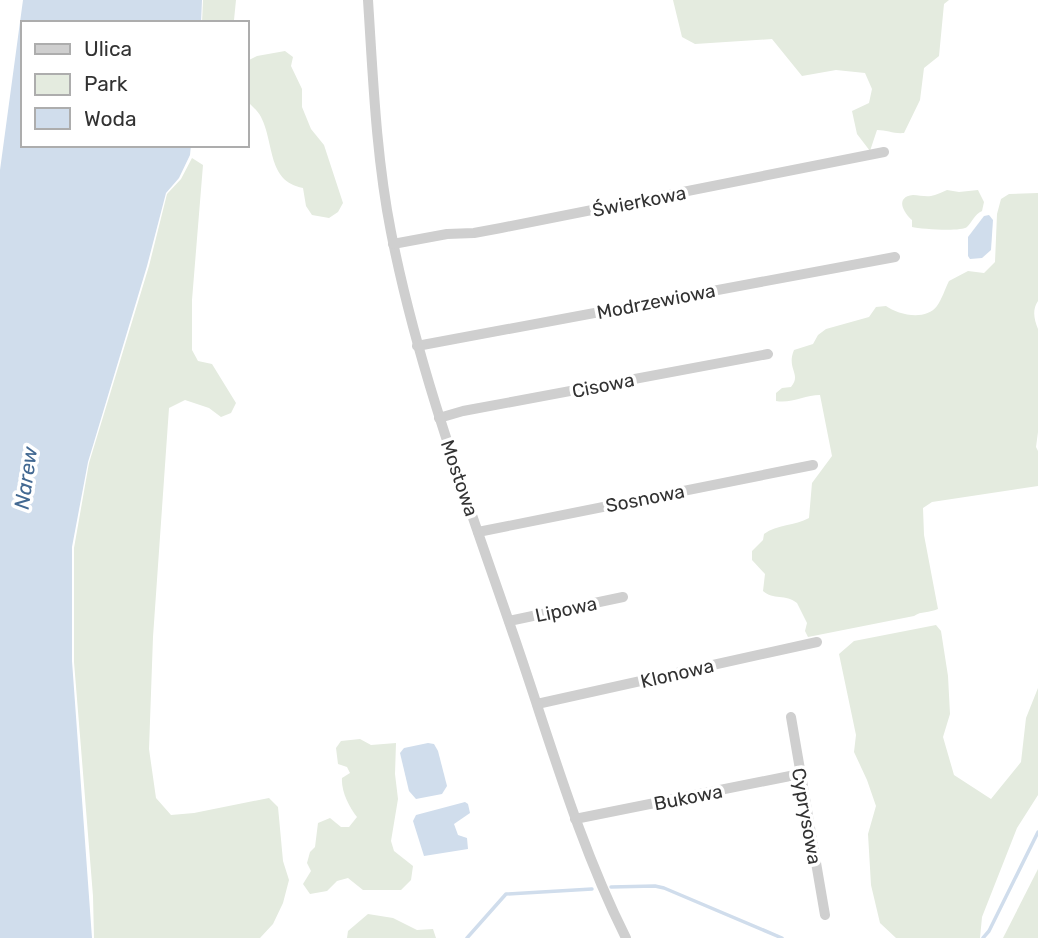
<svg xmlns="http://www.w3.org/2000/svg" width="1038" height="938" font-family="Rubik,sans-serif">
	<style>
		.green { fill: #e4ebdf }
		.water { fill: #d0ddec }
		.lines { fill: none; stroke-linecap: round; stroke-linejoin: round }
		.stream { stroke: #d0ddec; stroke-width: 3.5 }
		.street { stroke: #cfcfcf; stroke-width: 10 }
		.labels { text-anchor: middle; stroke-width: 7; stroke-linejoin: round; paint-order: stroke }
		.street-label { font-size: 19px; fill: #323232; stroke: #fff }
		.water-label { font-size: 21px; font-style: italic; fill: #436992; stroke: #fff }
	</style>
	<rect width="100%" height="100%" fill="#fff"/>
	<g class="green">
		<polygon points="203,0 236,0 234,20 231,23 202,23"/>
		<path d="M 673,0 L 949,0 L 944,4 L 939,56 L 924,68 L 920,100 L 904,133 C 894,134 887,130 877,130 L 870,151 L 857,134 L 852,111 L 869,103 L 872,89 L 865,73 L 836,70 L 802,76 L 772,39 L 695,44 L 682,37 Z"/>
		<path d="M 285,51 L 293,57 L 291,66 L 302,89 L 302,107 L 311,129 L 324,145 L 343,203 L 338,212 L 329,218 L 312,215 L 306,206 L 303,188 C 267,181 275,145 261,117 C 258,111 252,106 247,101 L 247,61 L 257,56 Z"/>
		<polygon points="192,158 203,165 192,300 192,350 198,361 212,364 236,403 231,413 221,417 209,408 185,400 169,408 153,637 149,749 156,798 171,815 194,813 269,798 278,807 283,861 289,880 283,903 273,924 260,938 94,938 93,896 74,662 74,548 89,463 149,266 167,194 181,179"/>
		<path d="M 947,190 L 959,192 L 978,190 L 984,202 L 982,211 C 974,215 973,221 967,227 C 961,232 921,229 912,227 L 912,220 C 903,212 895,197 913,195 C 919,195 925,197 931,196 C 936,195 942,192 947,190 Z"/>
		<path d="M 1038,193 L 1038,301 C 1032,310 1034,319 1038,329 L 1038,432 L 1036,447 L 1038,451 L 1038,486 L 932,502 L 923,508 L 924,535 L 938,609 C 929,613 921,611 914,616 L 808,637 L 805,631 L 807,623 L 797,603 C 786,594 773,600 763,591 L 765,574 L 752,560 L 752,551 L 763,540 L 764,534 C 777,524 795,526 809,518 L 812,483 L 832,456 L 820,395 C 805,395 791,404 776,401 L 776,393 L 782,388 L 791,387 C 802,374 786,369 794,350 L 813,344 L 818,335 L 826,329 L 869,317 L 876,307 L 886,306 C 898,315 926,321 937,306 C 942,299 945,289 949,281 L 968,271 L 984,273 L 995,262 L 997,214 L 1001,199 L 1009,194 Z"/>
		<polygon points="936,625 941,631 948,676 950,714 943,737 954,775 991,799 1021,762 1026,718 1038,688 1038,795 1017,828 982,917 980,938 896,938 880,923 871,885 868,834 876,806 867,780 854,752 856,735 839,654 854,641"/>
		<path d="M 360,739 L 371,745 L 396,743 L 395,774 L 398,799 L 391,841 L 394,851 L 413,866 L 411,880 L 401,890 L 363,890 L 348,878 L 337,881 L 327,891 L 310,894 L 303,884 L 311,871 L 307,863 L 310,852 L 315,847 L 318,823 L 330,818 L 341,827 L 349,827 L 357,817 C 349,807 341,791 342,778 L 350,773 L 347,767 L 338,764 L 336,748 L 341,741 Z"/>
		<polygon points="1038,869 1038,938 1003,938"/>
		<polygon points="368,914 393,918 417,930 433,929 436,938 347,938 348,931"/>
	</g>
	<g class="water">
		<polygon points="23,0 202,0 201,23 23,23 23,145 191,145 190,155 179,178 166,193 147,266 88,462 72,547 72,661 92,938 0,938 0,170"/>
		<polygon points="989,215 993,220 991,250 982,258 970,259 968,256 968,237 984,216"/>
		<polygon points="428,743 434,744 438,751 447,786 442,794 416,799 409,791 400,753 404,748"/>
		<polygon points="465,802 468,804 470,813 454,824 458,835 467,838 468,849 424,856 413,821 416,815"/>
	</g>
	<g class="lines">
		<g class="stream">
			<polyline points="611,887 655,886 664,888 782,938"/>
			<polyline points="467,938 506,894 592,889"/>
			<polyline points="983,938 989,931 1038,832"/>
		</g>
		<g class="street">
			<path d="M 368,0 C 373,77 376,156 391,232 C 419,375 472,513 519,651 C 552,748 580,846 626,938"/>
			<polyline points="393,244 447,234 474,233 501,228 884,152"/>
			<polyline points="417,346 895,257"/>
			<polyline points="439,418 463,411 768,354"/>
			<polyline points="478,532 813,465"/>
			<polyline points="509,621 623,597"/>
			<polyline points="537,704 817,642"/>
			<polyline points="791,717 825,915"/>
			<polyline points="575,819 800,774"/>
		</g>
	</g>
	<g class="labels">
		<g class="street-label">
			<text transform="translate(639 201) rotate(-11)" y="7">Świerkowa</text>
			<text transform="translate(656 301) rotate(-11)" y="7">Modrzewiowa</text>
			<text transform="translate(603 385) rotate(-11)" y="7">Cisowa</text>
			<text transform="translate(460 478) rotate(71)" y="7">Mostowa</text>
			<text transform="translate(645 498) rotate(-11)" y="7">Sosnowa</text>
			<text transform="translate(566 609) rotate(-12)" y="7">Lipowa</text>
			<text transform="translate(677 673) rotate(-13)" y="7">Klonowa</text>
			<text transform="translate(688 797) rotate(-11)" y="7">Bukowa</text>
			<text transform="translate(807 816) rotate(80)" y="7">Cyprysowa</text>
		</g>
		<g class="water-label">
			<text transform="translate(26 478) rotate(-82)" y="7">Narew</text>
		</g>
	</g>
	<rect x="21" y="21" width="228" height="126" fill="#ffffff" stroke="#adadad" stroke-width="2"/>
	<rect x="35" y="44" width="35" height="10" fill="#cfcfcf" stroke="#adadad" stroke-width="2"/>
	<text x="84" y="56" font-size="21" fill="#323232">Ulica</text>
	<rect x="35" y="74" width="35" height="21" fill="#e4ebdf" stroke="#adadad" stroke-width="2"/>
	<text x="84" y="91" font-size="21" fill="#323232">Park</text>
	<rect x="35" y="108" width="35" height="21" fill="#d0ddec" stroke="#adadad" stroke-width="2"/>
	<text x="84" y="126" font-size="21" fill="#323232">Woda</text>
</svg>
